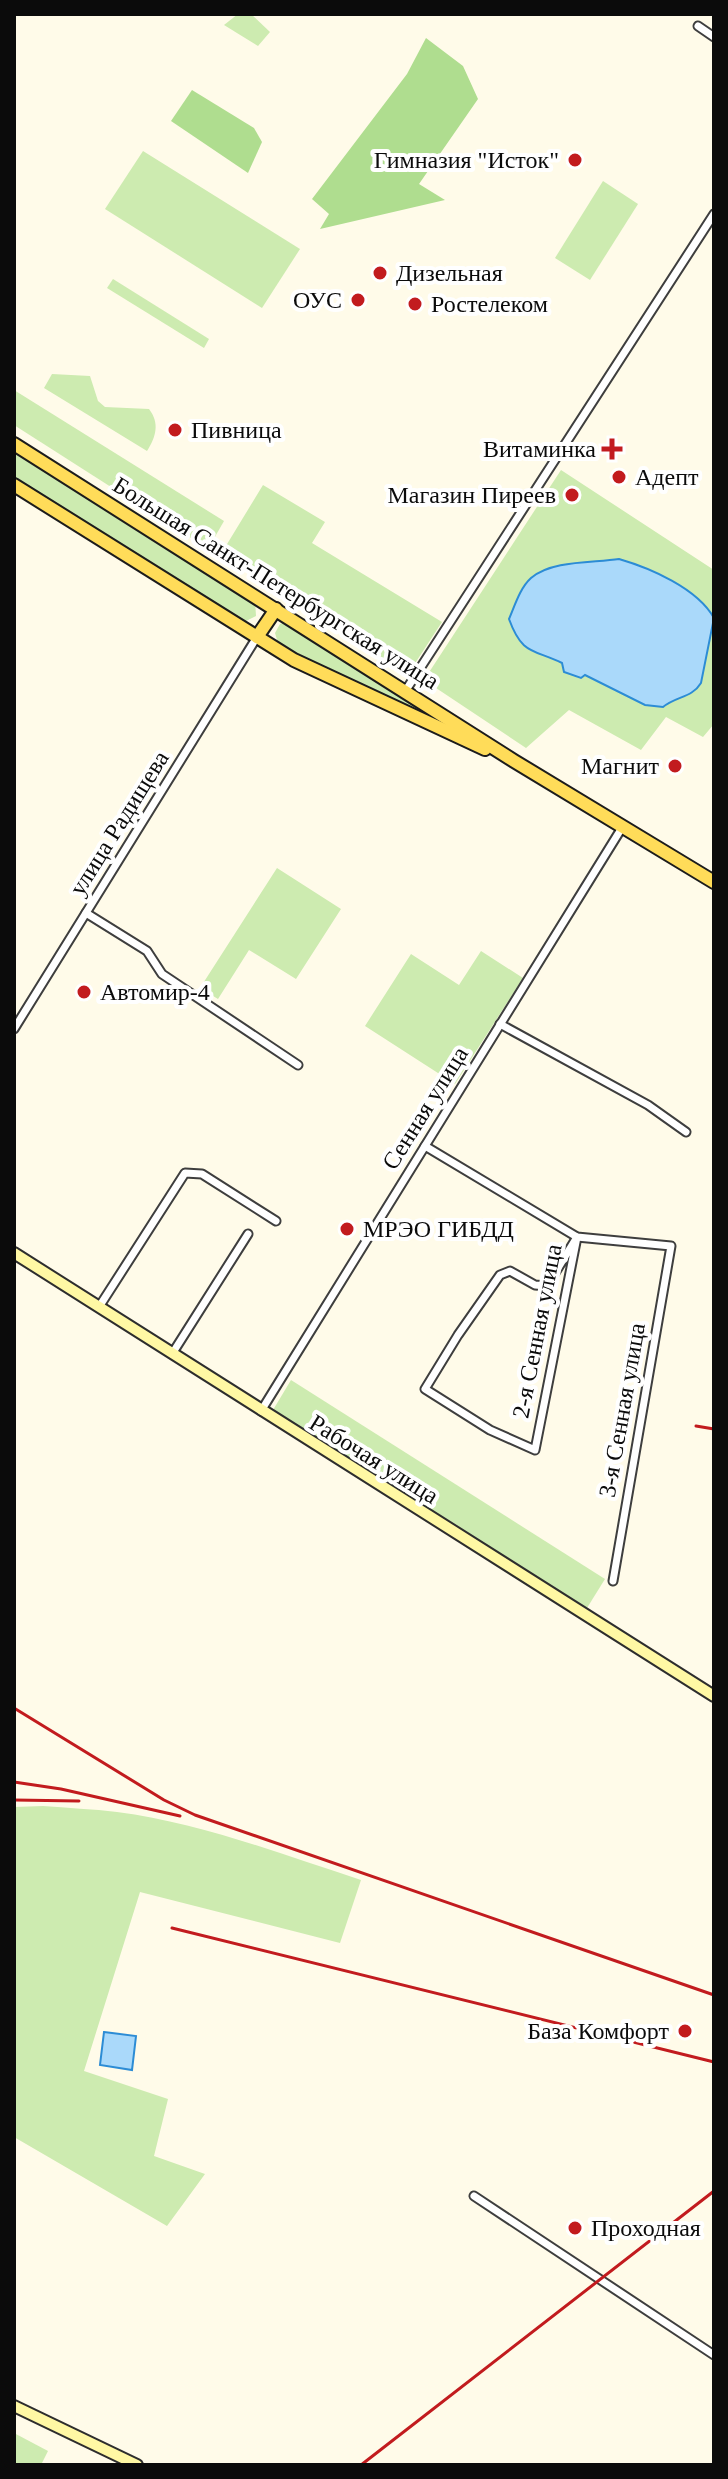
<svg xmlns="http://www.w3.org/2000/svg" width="728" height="2479" font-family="Georgia,serif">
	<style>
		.green { fill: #cdebb0 }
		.forest { fill: #afdd8f }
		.water { fill: #aad9fa; stroke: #2c8cd5; stroke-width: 2 }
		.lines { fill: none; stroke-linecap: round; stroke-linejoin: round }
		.street-casing { stroke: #3e3e3e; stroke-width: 11 }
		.secondary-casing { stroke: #2d2d2d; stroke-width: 14 }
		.primary-casing { stroke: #1c1c1c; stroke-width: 16 }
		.street { stroke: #fff; stroke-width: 7 }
		.secondary { stroke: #fff8a4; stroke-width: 10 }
		.primary { stroke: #ffdc59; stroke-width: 12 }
		.rail { stroke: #c21b1e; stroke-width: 3 }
		.poi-dot { fill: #c21b1e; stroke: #fff; stroke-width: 3 }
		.labels { text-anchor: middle; stroke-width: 8; stroke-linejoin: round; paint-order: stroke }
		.poi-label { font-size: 24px; fill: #0b0b0b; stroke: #fff; text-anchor: start }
		.street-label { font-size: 24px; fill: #0b0b0b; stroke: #fff }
	</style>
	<rect width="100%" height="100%" fill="#fffbe9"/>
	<g class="green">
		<polygon points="238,14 251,14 270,32 258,46 224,25"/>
		<polygon points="143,151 300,249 262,308 105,209"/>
		<polygon points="603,181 638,204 590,280 555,258"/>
		<polygon points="113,279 209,339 204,348 107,288"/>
		<path d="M 52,374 L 90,376 L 98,401 L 105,407 L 149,409 C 160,423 156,437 147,451 L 44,388 Z"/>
		<polygon points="14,390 224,521 208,549 14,425"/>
		<polygon points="14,449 255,600 256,616 242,623 14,478"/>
		<polygon points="561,470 714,570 714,724 703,737 666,717 641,750 569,710 526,748 424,680"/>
		<polygon points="263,485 325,522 312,543 442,622 408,674 221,554"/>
		<polygon points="285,622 455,728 304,659 278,643 275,633 280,624"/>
		<polygon points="277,868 341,909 296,979 249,950 218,999 200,988"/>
		<polygon points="481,951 523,978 455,1084 365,1026 411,954 459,985"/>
		<polygon points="291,1380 605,1579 587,1608 273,1410"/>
		<path d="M 43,1806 C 67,1808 93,1809 117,1812 C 201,1823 281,1854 361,1880 L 340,1943 L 140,1892 L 84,2071 L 168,2099 L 154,2156 L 205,2174 L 167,2226 L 14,2137 L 14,1807 Z"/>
		<polygon points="14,2433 48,2451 41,2465 14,2465"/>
	</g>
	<g class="forest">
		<polygon points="426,38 463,66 478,99 419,184 445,200 320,229 329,214 312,199 407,74"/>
		<polygon points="192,90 254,128 262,142 248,173 171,121"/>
	</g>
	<g class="water">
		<path d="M 619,559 C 650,568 697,588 714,618 L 701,683 C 692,698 676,696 663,707 L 645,705 L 585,675 L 581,678 L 564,672 L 562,663 C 533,649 522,655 509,619 C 515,605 520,588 531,578 C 552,560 593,563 619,559 Z"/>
		<polygon points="104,2032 136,2036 132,2070 100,2065"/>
	</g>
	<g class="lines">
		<g class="street-casing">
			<g id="street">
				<polyline points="698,26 714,37"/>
				<polyline points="406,690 714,214"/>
				<polyline points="86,913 147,951 162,974 298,1065"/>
				<polyline points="500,1024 648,1105 686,1132"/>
				<polyline points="14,1029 257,637"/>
				<polyline points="425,1146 577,1237 671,1246 613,1581"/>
				<polygon points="577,1237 535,1450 490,1430 425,1389 458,1335 500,1275 510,1271 535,1285 547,1286"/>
				<polyline points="99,1307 185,1173 202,1174 276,1221"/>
				<polyline points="172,1354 248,1234"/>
				<polyline points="261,1411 623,826"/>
				<polyline points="474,2196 714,2355"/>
			</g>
		</g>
		<g class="secondary-casing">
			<g id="secondary">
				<polyline points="14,1253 714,1696"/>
				<polyline points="14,2406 137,2465"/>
			</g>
		</g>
		<g class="primary-casing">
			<g id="primary">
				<polyline points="14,444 514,761 714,882"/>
				<polyline points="14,485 294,660 485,749"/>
				<polyline points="257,637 276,609"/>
			</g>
		</g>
		<use href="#street" class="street"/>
		<use href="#secondary" class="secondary"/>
		<use href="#primary" class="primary"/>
		<g class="rail">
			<polyline points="696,1426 714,1429"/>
			<polyline points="14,1708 164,1800 195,1815 714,1995"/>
			<polyline points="14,1782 61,1789 180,1816"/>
			<polyline points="14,1800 79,1801"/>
			<polyline points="172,1928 714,2062"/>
			<polyline points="361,2465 714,2191"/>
		</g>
	</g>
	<g class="poi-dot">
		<circle cx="575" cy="160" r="8"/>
		<circle cx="380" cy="273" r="8"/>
		<circle cx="358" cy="300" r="8"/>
		<circle cx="415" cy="304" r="8"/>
		<circle cx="175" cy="430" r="8"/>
		<path d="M608 437h8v8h8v8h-8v8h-8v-8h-8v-8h8z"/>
		<circle cx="619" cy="477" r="8"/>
		<circle cx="572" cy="495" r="8"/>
		<circle cx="675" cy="766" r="8"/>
		<circle cx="84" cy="992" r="8"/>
		<circle cx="347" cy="1229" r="8"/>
		<circle cx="685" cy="2031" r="8"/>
		<circle cx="575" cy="2228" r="8"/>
	</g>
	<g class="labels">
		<g class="poi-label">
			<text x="559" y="168" text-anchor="end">Гимназия "Исток"</text>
			<text x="396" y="281">Дизельная</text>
			<text x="342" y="308" text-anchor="end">ОУС</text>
			<text x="431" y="312">Ростелеком</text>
			<text x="191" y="438">Пивница</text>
			<text x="596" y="457" text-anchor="end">Витаминка</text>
			<text x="635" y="485">Адепт</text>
			<text x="556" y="503" text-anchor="end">Магазин Пиреев</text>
			<text x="659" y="774" text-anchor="end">Магнит</text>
			<text x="100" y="1000">Автомир-4</text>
			<text x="363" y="1237">МРЭО ГИБДД</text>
			<text x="669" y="2039" text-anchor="end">База Комфорт</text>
			<text x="591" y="2236">Проходная</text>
		</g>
		<g class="street-label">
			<text transform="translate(276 583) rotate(32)" y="8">Большая Санкт-Петербургская улица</text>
			<text transform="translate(119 823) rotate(-58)" y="8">улица Радищева</text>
			<text transform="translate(425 1108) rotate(-58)" y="8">Сенная улица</text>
			<text transform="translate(537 1331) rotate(-79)" y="8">2-я Сенная улица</text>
			<text transform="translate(622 1410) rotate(-80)" y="8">3-я Сенная улица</text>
			<text transform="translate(374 1459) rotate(32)" y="8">Рабочая улица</text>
		</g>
	</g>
	<rect width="728" height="2479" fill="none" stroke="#0b0b0b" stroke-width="32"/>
</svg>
